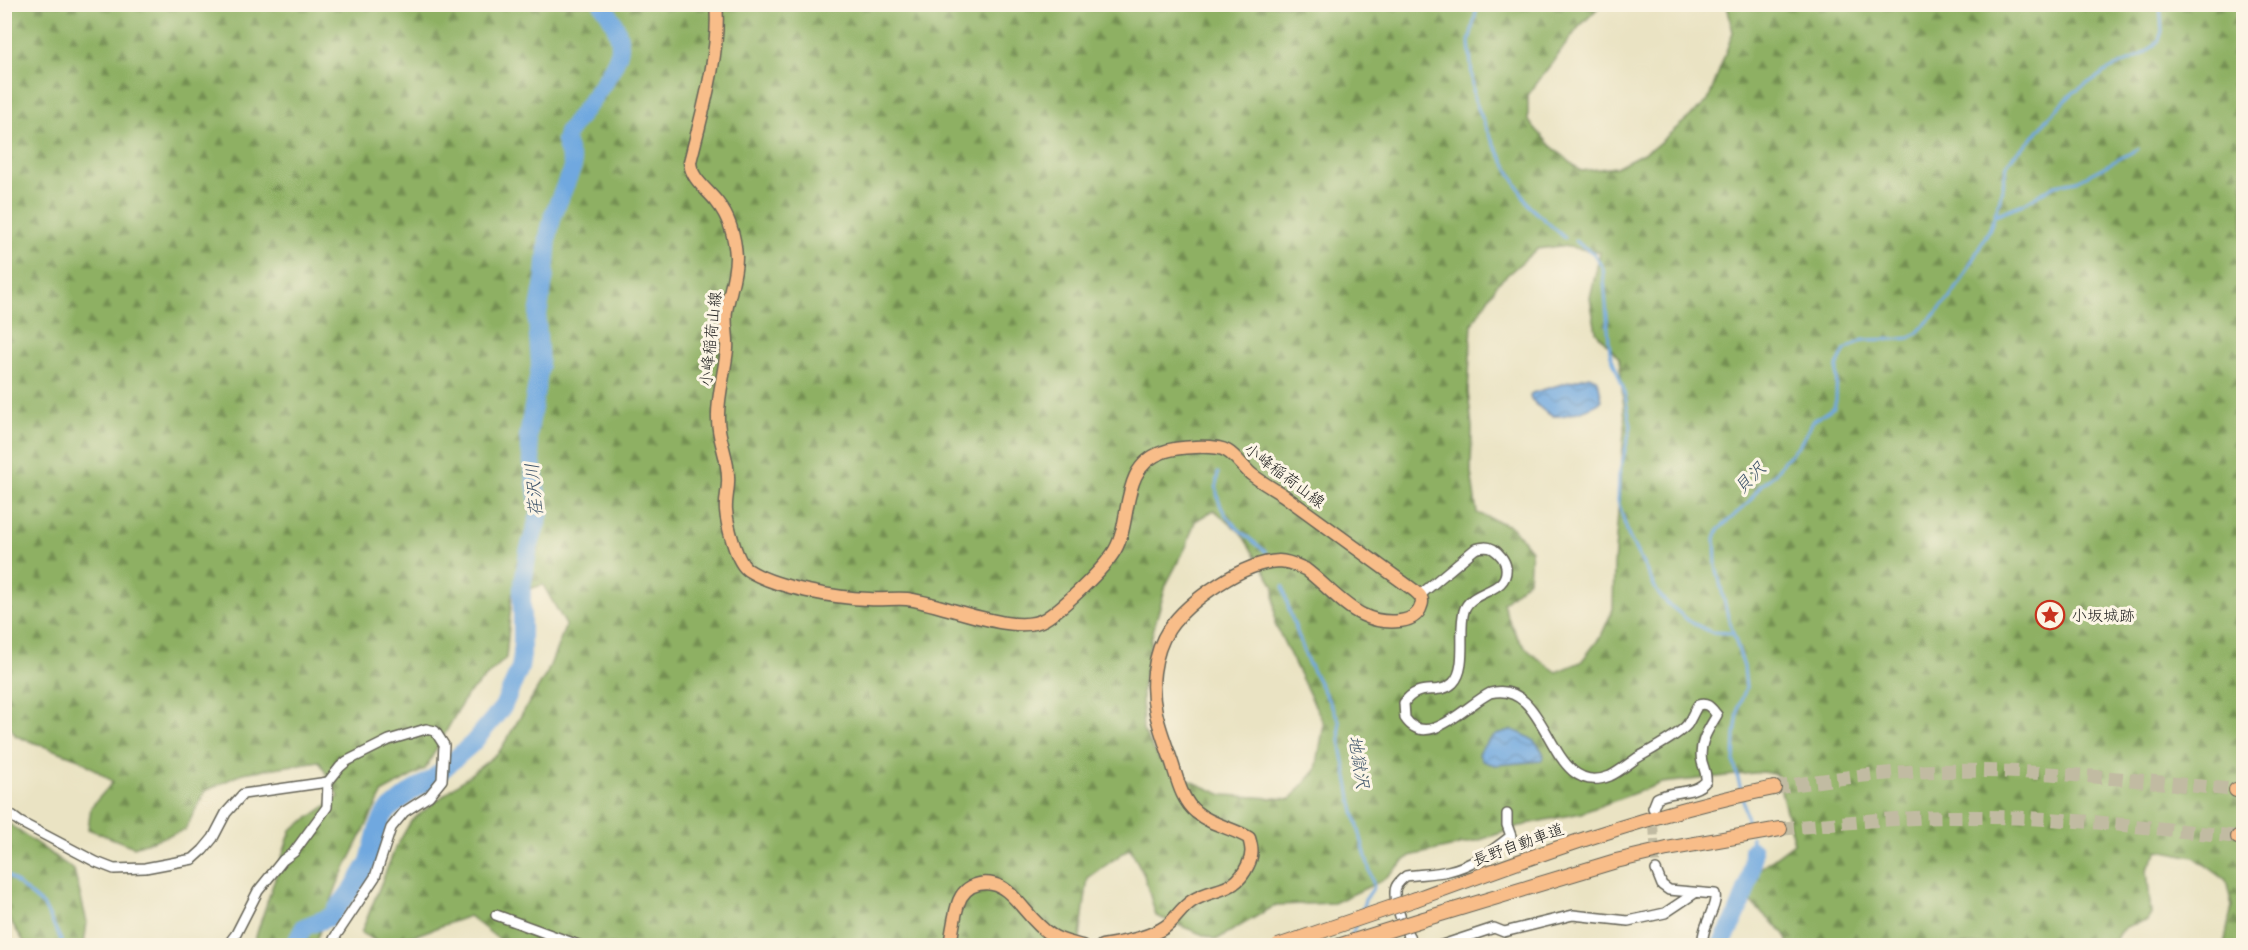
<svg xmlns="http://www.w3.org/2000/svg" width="2248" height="950" font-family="Mali,'Klee One',sans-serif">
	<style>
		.forest { fill: url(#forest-firs); stroke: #556640; stroke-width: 1.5; fill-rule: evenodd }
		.water { fill: url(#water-waves); stroke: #46627e; stroke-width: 1.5 }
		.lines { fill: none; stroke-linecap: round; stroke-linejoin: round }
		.stream { stroke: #70a8df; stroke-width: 3 }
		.river { stroke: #70a8df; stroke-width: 18 }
		.minor-tunnel { stroke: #c1bba2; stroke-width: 9; stroke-dasharray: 9 4.5; stroke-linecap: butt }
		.highway-tunnel { stroke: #c1bba2; stroke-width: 14; stroke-dasharray: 14 7; stroke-linecap: butt }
		.minor-casing { stroke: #646256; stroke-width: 12 }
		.major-casing { stroke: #646256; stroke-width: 15 }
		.highway-casing { stroke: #646256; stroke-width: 16 }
		.minor { stroke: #fff; stroke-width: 9 }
		.major { stroke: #f8bd89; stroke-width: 12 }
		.highway { stroke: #f8bd89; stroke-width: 14 }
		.highway-bridge-casing { stroke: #646256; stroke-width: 16; stroke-linecap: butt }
		.highway-bridge { stroke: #f8bd89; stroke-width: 14 }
		.labels { text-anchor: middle; stroke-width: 6; stroke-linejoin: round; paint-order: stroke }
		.street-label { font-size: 16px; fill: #1c1c1c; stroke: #fcf5e5 }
		.poi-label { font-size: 16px; fill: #1c1c1c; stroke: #fcf5e5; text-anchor: start }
		.water-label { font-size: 18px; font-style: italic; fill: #3e546a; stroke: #fcf5e5 }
	</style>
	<defs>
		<pattern id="forest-firs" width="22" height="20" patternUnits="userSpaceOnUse" patternTransform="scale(1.5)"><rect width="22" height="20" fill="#8eb063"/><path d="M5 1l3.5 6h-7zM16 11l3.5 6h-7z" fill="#738e51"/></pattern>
		<pattern id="water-waves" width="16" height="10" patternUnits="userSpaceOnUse" patternTransform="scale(1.5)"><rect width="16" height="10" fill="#70a8df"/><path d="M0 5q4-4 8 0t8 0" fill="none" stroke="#5b88b4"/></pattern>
	</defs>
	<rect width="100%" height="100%" fill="#fcf5e5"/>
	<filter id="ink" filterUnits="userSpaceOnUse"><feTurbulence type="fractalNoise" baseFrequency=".0167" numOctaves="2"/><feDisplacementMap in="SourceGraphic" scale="12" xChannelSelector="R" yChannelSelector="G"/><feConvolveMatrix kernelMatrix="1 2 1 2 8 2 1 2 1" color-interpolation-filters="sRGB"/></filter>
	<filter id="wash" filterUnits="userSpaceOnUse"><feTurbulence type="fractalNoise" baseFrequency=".008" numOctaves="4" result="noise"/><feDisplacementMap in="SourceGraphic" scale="24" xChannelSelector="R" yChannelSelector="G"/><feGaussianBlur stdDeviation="1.35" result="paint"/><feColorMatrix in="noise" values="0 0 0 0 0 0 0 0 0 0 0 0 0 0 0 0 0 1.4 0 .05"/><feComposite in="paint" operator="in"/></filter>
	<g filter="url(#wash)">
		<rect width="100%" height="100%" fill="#eae3c3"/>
		<g class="forest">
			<path d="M 5,5 L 1601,5 L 1578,28 L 1528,95 L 1528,120 L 1550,145 L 1581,171 L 1616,167 L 1653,148 L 1708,101 L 1733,32 L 1727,5 L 2243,5 L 2243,945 L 2224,945 L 2232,906 L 2226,880 L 2194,857 L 2159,850 L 2147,869 L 2151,914 L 2147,921 C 2129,925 2119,926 2114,945 L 1788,945 L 1785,934 L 1748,900 L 1758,870 L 1794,843 L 1777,775 L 1763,772 L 1662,783 L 1581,813 L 1531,823 L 1477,841 L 1410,856 L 1383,880 L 1334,903 L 1276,905 L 1216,940 L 1156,916 L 1144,875 L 1130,848 L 1088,878 L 1079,945 L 576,945 L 501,941 L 469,916 L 419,934 L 381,944 L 361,933 L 395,849 L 411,821 L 499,752 L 547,673 L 566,625 L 543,585 L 512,594 L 506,658 L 466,696 L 425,769 L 383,792 L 338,883 L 316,941 L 253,945 L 291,830 L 339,797 L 319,761 L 243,773 L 205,791 L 185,830 L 134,847 L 88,829 L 91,807 L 113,782 L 79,759 L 16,736 L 5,721 ZM 1561,246 L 1600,252 L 1590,298 L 1596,332 L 1619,358 L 1625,419 L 1614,565 L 1613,609 L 1601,636 L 1581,662 L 1557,672 C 1524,650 1515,642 1503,603 L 1529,580 L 1531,550 L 1512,527 L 1477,513 L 1471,472 L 1472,427 L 1468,392 L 1472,324 L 1498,283 L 1537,249 ZM 1214,510 L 1241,533 L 1274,586 L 1275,624 L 1324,724 L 1316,770 L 1291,799 L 1223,795 L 1188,780 L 1160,760 L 1143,731 L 1142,689 L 1152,635 L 1166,585 L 1187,545 L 1195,521 Z"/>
			<polygon points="5,821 74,870 87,922 84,945 26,945 5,912"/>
		</g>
		<g class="water">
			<path d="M 1589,376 L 1598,380 L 1602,400 C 1598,407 1562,418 1553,416 C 1545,414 1536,404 1531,399 L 1530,395 L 1532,393 Z"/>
			<path d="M 1512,730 C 1525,734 1539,742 1544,755 L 1541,761 L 1495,765 L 1482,761 L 1479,754 C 1485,740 1498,732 1512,730 Z"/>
		</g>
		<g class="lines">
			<g class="stream">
				<polyline points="1478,4 1469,42 1474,98 1489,135 1529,206 1565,238"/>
				<polyline points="1995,215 2023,204 2055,185 2077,181 2138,149"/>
				<polyline points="1575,241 1593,253 1603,268 1610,353 1624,390 1631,426 1619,475 1618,501 1629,537 1658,593 1666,602 1689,621 1711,632 1733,633"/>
				<path d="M 1218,473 C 1209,512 1240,530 1266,552"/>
				<polyline points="1283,586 1289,610 1308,662 1339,720 1340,741 1353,808 1374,887 1365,900 1361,913"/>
				<polyline points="1741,790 1734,763 1735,734 1739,706 1746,688 1744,667 1728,617 1716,566 1715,538 1718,530 1748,503 1761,485 1774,475 1785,459 1799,446 1813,421 1834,407 1836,400 1837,366 1845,350 1863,340 1899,339 1909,338 1916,334 1949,299 1960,283 1990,228 1999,203 2007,165 2014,155 2031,140 2047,119 2073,93 2108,70 2142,55 2151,48 2159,40 2162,31 2160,4"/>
				<polyline points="1743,799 1749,831"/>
				<polyline points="1751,837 1753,850"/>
				<polyline points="4,872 44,906 64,946"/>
				<polyline points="1351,938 1356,924"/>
			</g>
			<g class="river">
				<path d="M 294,946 L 304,927 L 330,917 L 353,888 L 369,861 L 377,830 L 385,813 L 412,791 L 432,779 L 473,743 L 503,707 L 520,668 L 522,655 L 522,588 L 528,552 L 540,513 L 528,437 L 540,366 L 537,321 L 545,275 L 548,237 L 553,215 L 573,166 L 565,141 L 567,133 C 580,115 620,67 620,46 C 620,31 611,16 602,4"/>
				<path d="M 1720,946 C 1736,919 1753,883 1753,850"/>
			</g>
		</g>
	</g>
	<g filter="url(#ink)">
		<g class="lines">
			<polyline class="minor-tunnel" points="1653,813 1656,870"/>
			<g class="highway-tunnel">
				<path d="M 1774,788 C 1828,779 1882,772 1936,771 C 2037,769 2136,780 2236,790"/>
				<path d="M 1780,829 C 1846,822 1912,816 1979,817 C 2066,817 2153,828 2238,837"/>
			</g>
			<g class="minor-casing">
				<g id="minor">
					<path d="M 1420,595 L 1475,549 C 1482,547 1487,546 1493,549 C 1499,553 1505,560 1506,567 C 1509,594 1470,589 1464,611 C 1458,631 1468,668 1453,683 C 1438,697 1419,681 1404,703 L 1405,718 C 1427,751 1466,705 1490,693 C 1551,677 1547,801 1610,776 C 1619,772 1628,764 1637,758 C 1649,751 1679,735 1687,725 C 1691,719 1694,711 1698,705 C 1708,702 1711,708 1717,715 C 1708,730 1698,744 1702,762 C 1704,769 1707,774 1706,781 C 1695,795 1671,790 1657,798 L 1653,808"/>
					<polyline points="4,810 20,822 96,862 114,869 145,868 193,859 203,850 213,838 226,813 243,794 328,782"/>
					<path d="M 1656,870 L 1662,885 L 1669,890 L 1715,894 C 1718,907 1700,928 1703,946"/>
					<polyline points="496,915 581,946"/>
					<polyline points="227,946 236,934 258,891 283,860 294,852 327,807 328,782 340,767 347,761 389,740 426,729 435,731 444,745 442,780 429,796 404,812 391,828 375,877 335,937 331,946"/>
					<path d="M 1417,946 C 1407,940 1391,898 1396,887 C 1398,882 1402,879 1406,876 C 1420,874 1435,874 1448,871 C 1472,866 1492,851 1511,836 L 1507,825 L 1507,814"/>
					<polyline points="1439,946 1494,928 1504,932 1573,915 1628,921 1647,917 1665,913 1695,893"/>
				</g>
			</g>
			<g class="major-casing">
				<g id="major">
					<path d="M 716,4 C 721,50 701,117 690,162 C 691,179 707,189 717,202 C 729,217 735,238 736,257 C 736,276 729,293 726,311 C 724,323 728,336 727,349 C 725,372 717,397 718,419 C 718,439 728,457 728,477 C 729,488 725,499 726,510 C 727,524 736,562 748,570 C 776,588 837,598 869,599 C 882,600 895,598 907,599 C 942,603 1015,637 1045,619 C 1064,607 1104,569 1115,550 C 1133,519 1119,467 1163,452 C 1176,447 1215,444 1227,451 C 1236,456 1243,467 1251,474 C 1261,482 1272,488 1283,495 L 1415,591 C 1420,595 1424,599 1421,606 C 1415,627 1379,623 1363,615 C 1342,605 1324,583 1305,569 C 1296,565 1288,561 1279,561 C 1244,562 1189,600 1169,629 C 1161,641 1156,657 1154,672 C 1150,705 1160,729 1171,760 C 1177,777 1181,800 1196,812 C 1211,825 1233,828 1249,838 C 1252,848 1253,855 1248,865 C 1234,895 1215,886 1192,901 C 1181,908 1175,920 1165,927 C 1149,938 1122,943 1102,946"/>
					<path d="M 950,946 C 952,932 954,917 958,904 C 965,881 991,878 1007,891 C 1023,904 1033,924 1051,935 C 1060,941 1071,943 1082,946"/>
				</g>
			</g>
			<g class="highway-casing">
				<g id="highway">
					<polyline points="2236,790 2244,791"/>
					<polyline points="2238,837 2244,837"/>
					<path d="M 1416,899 C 1536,855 1649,813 1774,788"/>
					<polyline points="1424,919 1616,861 1667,849 1780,829"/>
				</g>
			</g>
			<use href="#minor" class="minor"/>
			<use href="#major" class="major"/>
			<use href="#highway" class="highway"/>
			<g class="highway-bridge-casing">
				<g id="highway-bridge">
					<polyline points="1278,946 1416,899"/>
					<polyline points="1338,946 1424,919"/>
				</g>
			</g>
			<use href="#highway-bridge" class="highway-bridge"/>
		</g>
	</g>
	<defs>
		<g id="sight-ring" transform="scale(1.5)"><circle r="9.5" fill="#fcf5e5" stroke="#c8321e" stroke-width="1.5"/><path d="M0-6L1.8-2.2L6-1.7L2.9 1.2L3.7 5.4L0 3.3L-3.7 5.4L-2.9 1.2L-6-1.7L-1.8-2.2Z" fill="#c8321e"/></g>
	</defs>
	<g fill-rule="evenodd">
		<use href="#sight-ring" x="2050" y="615"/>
	</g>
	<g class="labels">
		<g class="street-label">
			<text transform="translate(710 339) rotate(-84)" y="6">小峰稲荷山線</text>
			<text transform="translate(1285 475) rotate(37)" y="6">小峰稲荷山線</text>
			<text transform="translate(1518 844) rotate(-20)" y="6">長野自動車道</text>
		</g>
		<g class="poi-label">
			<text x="2071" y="621">小坂城跡</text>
		</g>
		<g class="water-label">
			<text transform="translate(1750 478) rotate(-46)" y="6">貝沢</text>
			<text transform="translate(534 490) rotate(-95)" y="6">荏沢川</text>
			<text transform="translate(1359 762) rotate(81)" y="6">地獄沢</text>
		</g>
	</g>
	<rect width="2248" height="950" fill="none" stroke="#fcf5e5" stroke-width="24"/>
</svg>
